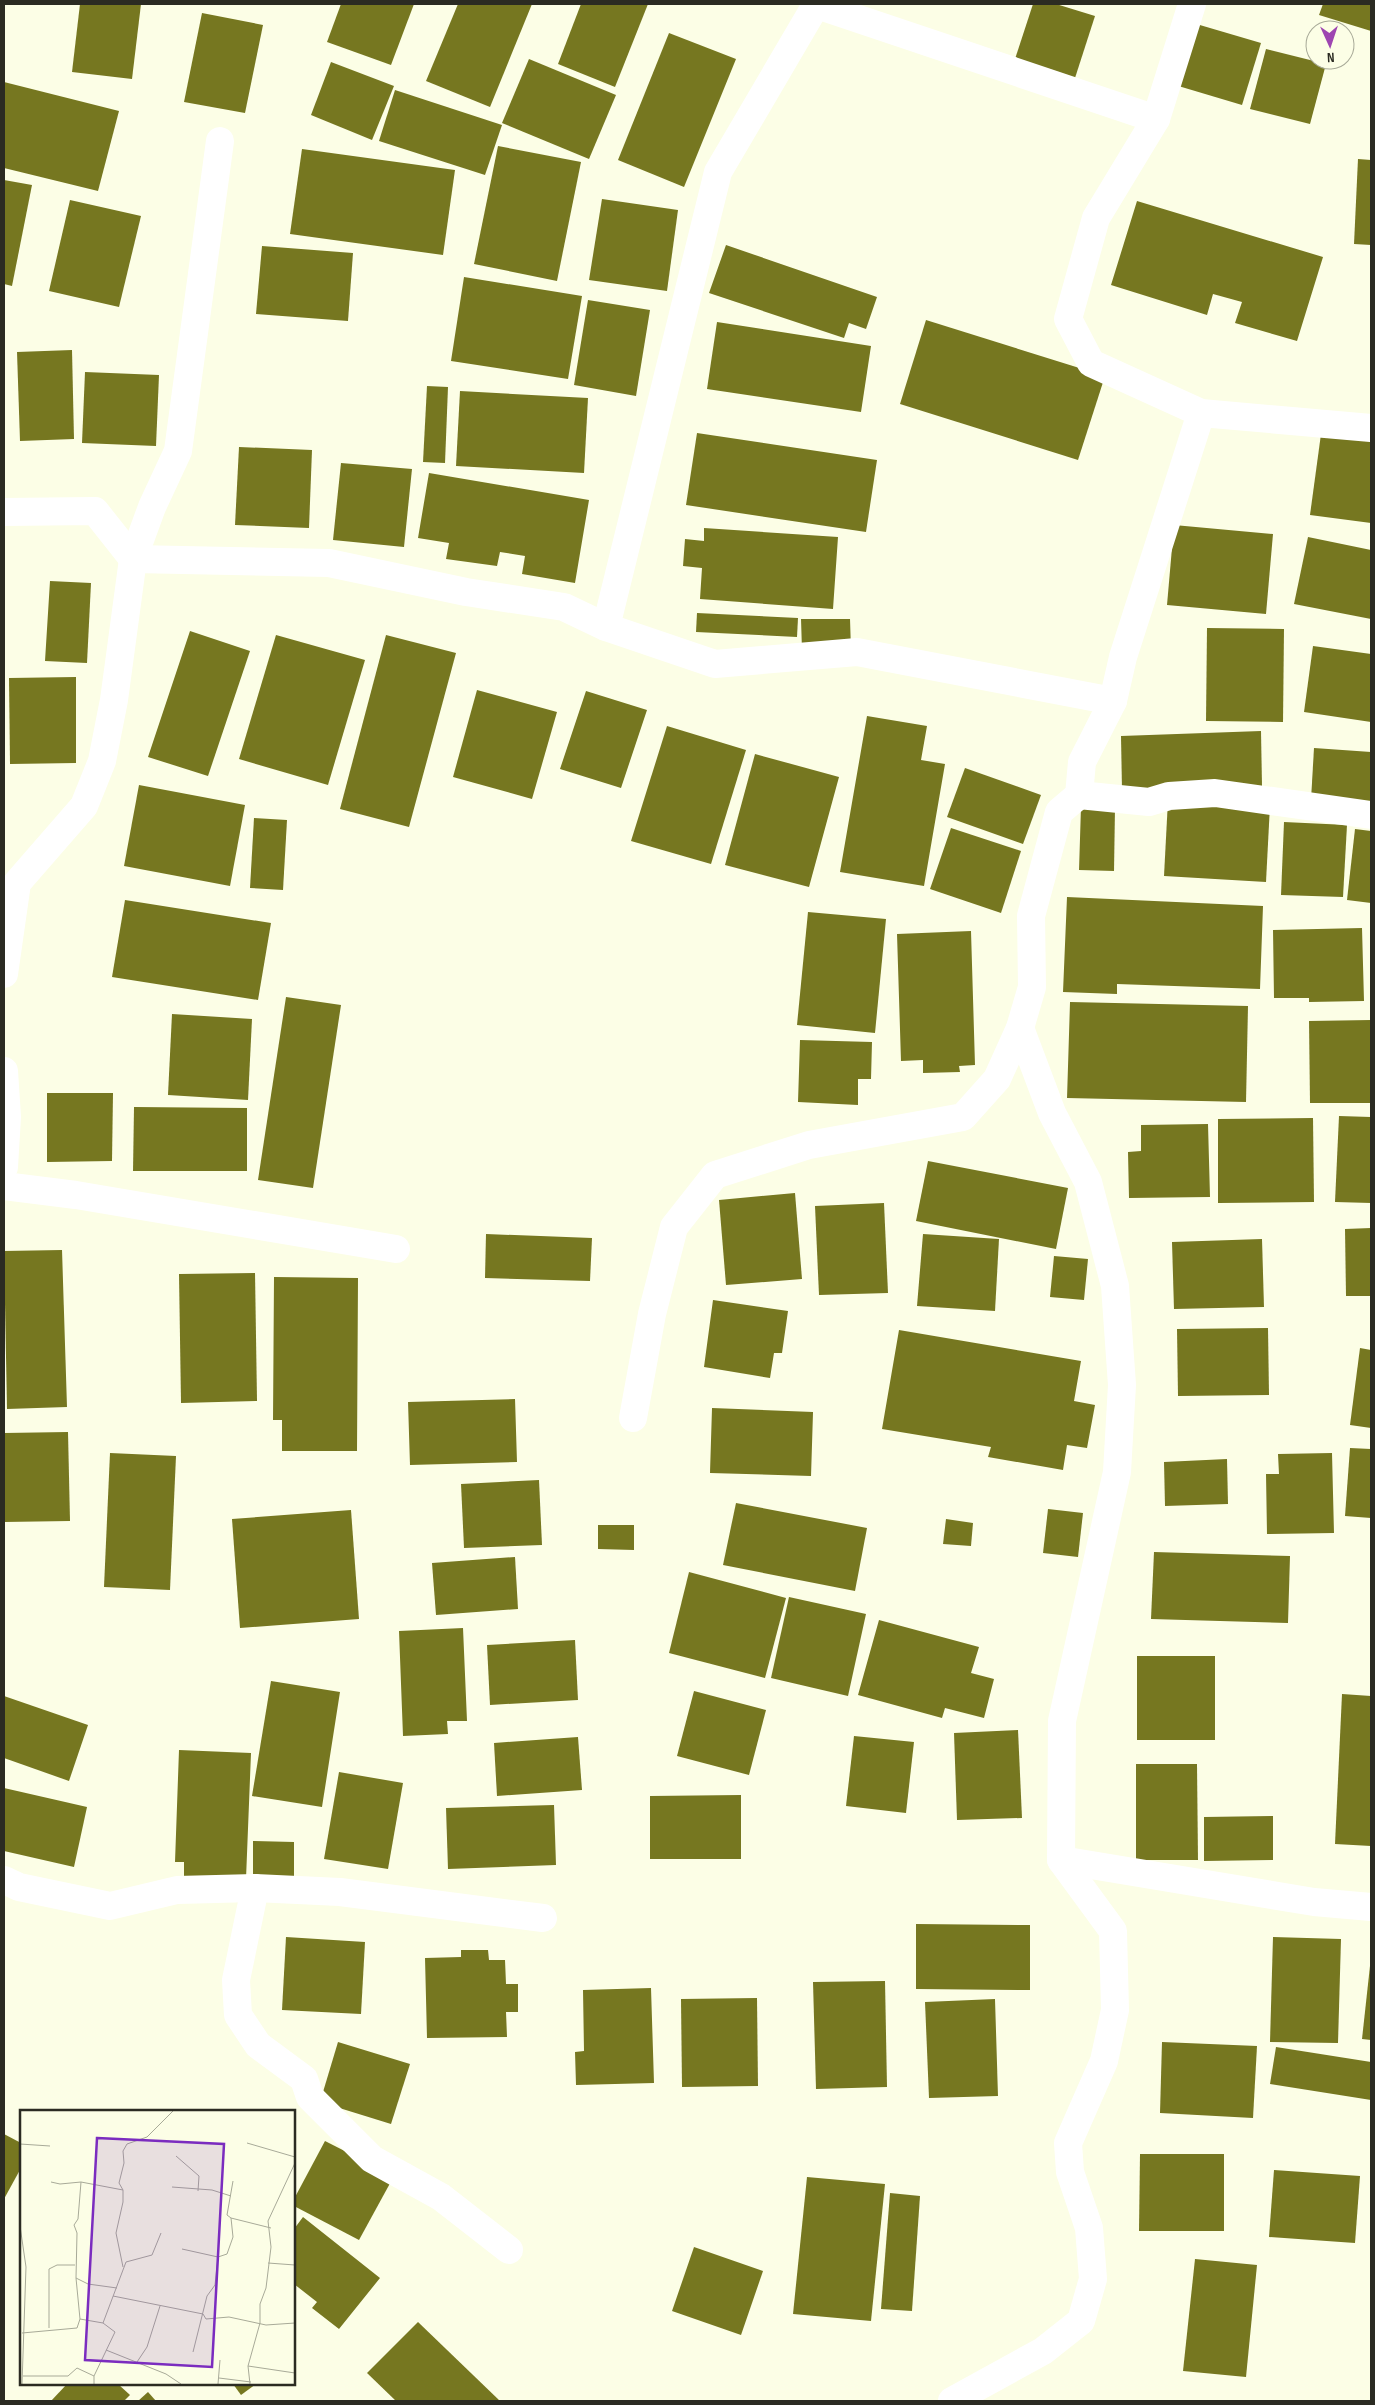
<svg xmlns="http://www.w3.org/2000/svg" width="1375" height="2405" font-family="'Sofia Sans Condensed',sans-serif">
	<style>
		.building { fill: #767720 }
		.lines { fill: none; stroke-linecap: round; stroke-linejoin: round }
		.street { stroke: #fff; stroke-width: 28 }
		.inset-road { fill: none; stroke: #a8aa98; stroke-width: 1 }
		.view { fill: #7b2cbf; fill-opacity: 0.15; stroke: #7b2cbf; stroke-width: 2.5 }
		.inset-edge { fill: none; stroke: #2b2b22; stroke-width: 2.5 }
	</style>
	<rect width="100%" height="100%" fill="#fcfee6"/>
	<g class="building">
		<polygon points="80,4 141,4 132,79 72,72"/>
		<polygon points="341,4 414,4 391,65 327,42"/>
		<polygon points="458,4 532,4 490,107 426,81"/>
		<polygon points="581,4 648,4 615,87 558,64"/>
		<polygon points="1033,4 1056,4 1095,16 1075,78 1015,59"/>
		<polygon points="1323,4 1371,4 1371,31 1319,15"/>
		<polygon points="202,13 263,25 245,113 184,102"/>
		<polygon points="1193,23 1261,43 1242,105 1175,85"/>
		<polygon points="669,33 736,59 684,187 618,160"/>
		<polygon points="1266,49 1326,64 1310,124 1250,109"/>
		<polygon points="529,59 616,95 589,159 502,123"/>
		<polygon points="331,62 394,86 372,140 311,115"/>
		<polygon points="4,82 119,111 98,191 4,168"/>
		<polygon points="395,90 502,125 485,175 379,141"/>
		<polygon points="498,146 581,162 557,281 474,264"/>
		<polygon points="302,149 455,170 443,255 290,234"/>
		<polygon points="1358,159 1371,160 1371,245 1354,244"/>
		<polygon points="4,180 32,185 12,286 4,284"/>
		<polygon points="602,199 678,210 667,291 589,280"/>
		<polygon points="70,200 141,216 119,307 49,291"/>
		<polygon points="1137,201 1323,257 1297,341 1235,323 1242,302 1213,294 1207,315 1111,285"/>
		<polygon points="726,245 877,297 866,329 849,323 844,338 709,293"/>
		<polygon points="262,246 353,253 348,321 256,314"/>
		<polygon points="464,277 582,296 568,379 451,361"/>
		<polygon points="588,300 650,310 636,396 574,385"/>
		<polygon points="926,320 1105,376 1078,460 900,404"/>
		<polygon points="717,322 871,346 861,412 707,389"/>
		<polygon points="72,350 74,439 20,441 17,352"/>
		<polygon points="85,372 159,375 156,446 82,443"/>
		<polygon points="427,386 448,387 445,463 423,462"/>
		<polygon points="460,391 588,398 584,473 456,466"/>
		<polygon points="697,433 877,460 866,532 686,505"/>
		<polygon points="1321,434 1371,440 1371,523 1310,515"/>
		<polygon points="239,447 312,450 309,528 235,525"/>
		<polygon points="341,463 412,469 404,547 333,540"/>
		<polygon points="429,473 589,500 575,583 522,574 525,556 500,552 497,566 446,559 449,543 418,538"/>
		<polygon points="1174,525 1273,534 1266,614 1167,605"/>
		<polygon points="704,528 838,537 833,609 700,599 702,568 683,566 685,539 704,541"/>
		<polygon points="1308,537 1371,550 1371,619 1294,604"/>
		<polygon points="50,581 91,583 87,663 45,661"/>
		<polygon points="697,613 798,618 797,637 696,632"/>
		<polygon points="801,619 850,619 851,651 802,651"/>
		<polygon points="1207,628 1284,629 1283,722 1206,721"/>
		<polygon points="190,631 250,651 208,776 148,757"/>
		<polygon points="276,635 365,660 328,785 239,759"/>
		<polygon points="386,635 456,653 409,827 340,809"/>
		<polygon points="1313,646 1371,654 1371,722 1304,712"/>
		<polygon points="76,677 76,763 10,764 9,678"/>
		<polygon points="477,690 557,712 532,799 453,777"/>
		<polygon points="586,691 647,710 621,788 560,769"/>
		<polygon points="867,716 927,726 921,760 945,764 924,886 840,872"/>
		<polygon points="667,726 746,750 711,864 631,841"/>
		<polygon points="1261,731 1262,786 1122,790 1121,736"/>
		<polygon points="1314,748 1371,752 1371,804 1311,800"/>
		<polygon points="755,754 839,777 809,887 725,865"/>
		<polygon points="965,768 1041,795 1023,844 947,817"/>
		<polygon points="139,785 245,805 230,886 124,866"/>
		<polygon points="1168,800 1270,805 1266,882 1164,876"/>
		<polygon points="1081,806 1115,807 1114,871 1079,870"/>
		<polygon points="254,818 287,820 283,890 250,888"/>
		<polygon points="1284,822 1347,825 1343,897 1281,895"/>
		<polygon points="951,828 1021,851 1001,913 930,889"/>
		<polygon points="1355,829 1371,831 1371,903 1347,900"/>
		<polygon points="1067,897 1263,906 1260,989 1117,984 1117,994 1063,992"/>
		<polygon points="125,900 271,923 258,1000 112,977"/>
		<polygon points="808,912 886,919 875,1033 797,1025"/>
		<polygon points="1362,928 1364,1001 1309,1002 1309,998 1274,998 1273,930"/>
		<polygon points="971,931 975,1065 959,1066 960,1072 923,1073 923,1060 901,1061 897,934"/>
		<polygon points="286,997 341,1005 313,1188 258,1180"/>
		<polygon points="1070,1002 1248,1006 1246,1102 1067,1098"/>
		<polygon points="172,1014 252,1019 248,1100 168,1095"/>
		<polygon points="1371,1020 1371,1103 1310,1103 1309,1021"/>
		<polygon points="800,1040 872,1042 871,1079 858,1079 858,1105 798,1102"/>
		<polygon points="47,1093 113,1093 112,1161 47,1162"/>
		<polygon points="134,1107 247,1108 247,1171 133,1171"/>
		<polygon points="1339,1116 1371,1117 1371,1203 1335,1202"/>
		<polygon points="1313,1118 1314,1202 1218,1203 1218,1119"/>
		<polygon points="1208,1124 1210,1197 1129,1198 1128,1152 1141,1151 1141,1125"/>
		<polygon points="928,1161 1068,1188 1056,1249 916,1221"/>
		<polygon points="795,1193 802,1279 726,1285 719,1200"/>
		<polygon points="884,1203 888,1293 819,1295 815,1206"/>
		<polygon points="1371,1228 1371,1296 1346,1296 1345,1229"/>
		<polygon points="486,1234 592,1238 590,1281 485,1278"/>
		<polygon points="923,1234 999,1239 995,1311 917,1306"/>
		<polygon points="1262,1239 1264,1307 1174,1309 1172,1242"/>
		<polygon points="62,1250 67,1407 7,1409 4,1251"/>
		<polygon points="1054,1256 1088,1259 1084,1300 1050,1297"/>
		<polygon points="255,1273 257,1401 181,1403 179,1274"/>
		<polygon points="274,1277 358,1278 357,1451 282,1451 282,1420 273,1420"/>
		<polygon points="713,1300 788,1311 782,1353 774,1353 770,1378 704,1367"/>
		<polygon points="1268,1328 1269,1395 1178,1396 1177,1329"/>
		<polygon points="899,1330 1081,1361 1074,1401 1095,1405 1087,1448 1067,1445 1063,1470 988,1457 991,1447 882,1429"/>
		<polygon points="1360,1348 1371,1350 1371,1428 1350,1425"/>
		<polygon points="515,1399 517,1462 410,1465 408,1402"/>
		<polygon points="712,1408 813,1412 811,1476 710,1473"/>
		<polygon points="68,1432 70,1521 4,1522 4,1433"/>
		<polygon points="1350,1448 1371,1449 1371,1518 1345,1516"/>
		<polygon points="110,1453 176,1456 170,1590 104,1587"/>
		<polygon points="1332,1453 1334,1533 1267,1534 1266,1474 1279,1474 1278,1454"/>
		<polygon points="1227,1459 1228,1504 1165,1506 1164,1462"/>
		<polygon points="539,1480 542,1545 464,1548 461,1484"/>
		<polygon points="736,1503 867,1528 855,1591 723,1565"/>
		<polygon points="1048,1509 1083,1513 1078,1557 1043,1553"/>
		<polygon points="351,1510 359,1619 240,1628 232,1519"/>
		<polygon points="946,1519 973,1523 971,1546 943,1544"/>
		<polygon points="598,1525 634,1525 634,1550 598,1549"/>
		<polygon points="1154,1552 1290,1556 1288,1623 1151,1619"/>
		<polygon points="515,1557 518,1609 436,1615 432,1563"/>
		<polygon points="689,1572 786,1598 765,1678 669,1653"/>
		<polygon points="789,1597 866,1614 848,1696 771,1678"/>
		<polygon points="879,1620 979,1647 971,1673 994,1679 984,1718 945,1708 942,1718 858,1695"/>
		<polygon points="463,1628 467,1721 447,1721 448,1734 403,1736 399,1631"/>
		<polygon points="575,1640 578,1700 490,1705 487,1645"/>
		<rect x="1137" y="1656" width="78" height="84"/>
		<polygon points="271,1681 340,1692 322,1807 252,1796"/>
		<polygon points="694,1691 766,1710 749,1775 677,1756"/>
		<polygon points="1342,1694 1371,1696 1371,1846 1335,1844"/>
		<polygon points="4,1696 88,1725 69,1781 4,1758"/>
		<polygon points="1018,1730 1022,1818 957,1820 954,1733"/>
		<polygon points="854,1736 914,1742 906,1813 846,1806"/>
		<polygon points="578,1737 582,1790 497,1796 494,1743"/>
		<polygon points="179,1750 251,1753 246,1879 184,1877 184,1862 175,1862"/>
		<polygon points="1136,1764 1197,1764 1198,1860 1136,1860"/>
		<polygon points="339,1772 403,1783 388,1869 324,1859"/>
		<polygon points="4,1788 87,1807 74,1867 4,1851"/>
		<polygon points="741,1795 741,1859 650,1859 650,1796"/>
		<polygon points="554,1805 556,1865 448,1869 446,1808"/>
		<polygon points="1273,1816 1273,1860 1204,1861 1204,1817"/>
		<polygon points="253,1841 294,1842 294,1883 253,1883"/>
		<polygon points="916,1924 1030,1925 1030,1990 916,1989"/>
		<polygon points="286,1937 365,1942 361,2014 282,2010"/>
		<polygon points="1273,1937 1341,1939 1338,2043 1270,2042"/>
		<polygon points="461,1950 488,1950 489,1960 505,1960 506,1984 518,1984 518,2012 506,2012 507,2037 427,2038 425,1958 461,1957"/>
		<polygon points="1370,1966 1371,1966 1371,2040 1362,2039"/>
		<polygon points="885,1981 887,2087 816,2089 813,1982"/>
		<polygon points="651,1988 654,2083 576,2085 575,2052 584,2051 583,1990"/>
		<polygon points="757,1998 758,2086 682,2087 681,1999"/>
		<polygon points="995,1999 998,2096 929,2098 925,2002"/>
		<polygon points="338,2042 410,2064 391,2124 320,2102"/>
		<polygon points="1162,2042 1257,2046 1253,2118 1160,2113"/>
		<polygon points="1276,2047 1371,2062 1371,2100 1270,2084"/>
		<polygon points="4,2134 21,2143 21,2168 4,2199"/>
		<polygon points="325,2141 394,2176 359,2240 294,2206 294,2199"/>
		<polygon points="1140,2154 1224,2154 1224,2231 1139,2231"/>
		<polygon points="1274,2170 1360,2176 1355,2243 1269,2237"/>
		<polygon points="807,2177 885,2184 871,2321 793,2314"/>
		<polygon points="890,2193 920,2196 912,2311 881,2309"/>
		<polygon points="303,2217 380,2278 339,2329 312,2308 317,2302 294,2284 294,2229"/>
		<polygon points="694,2247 763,2271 741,2335 672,2311"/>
		<polygon points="1195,2259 1257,2265 1246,2377 1183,2371"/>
		<polygon points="418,2322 500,2401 396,2401 367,2373"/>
		<polygon points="67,2384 118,2384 130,2395 124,2401 51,2401"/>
		<polygon points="233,2384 256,2384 241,2395"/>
		<polygon points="148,2392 156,2401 138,2401"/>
	</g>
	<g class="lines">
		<g class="street">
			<polyline points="814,4 1156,119"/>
			<polyline points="1192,4 1156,119 1096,218 1068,319 1091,363 1201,413 1371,428"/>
			<polyline points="4,512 95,511 133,559"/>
			<polyline points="133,559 329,563 466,592 564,607 606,627 715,664 857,652 1113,701"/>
			<polyline points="606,627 718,172 816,5"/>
			<polyline points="1079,795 1149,802 1169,796 1215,793 1371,815"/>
			<polyline points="4,974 17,883 84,806 102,761 114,700 133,559 152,507 178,451 220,141"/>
			<polyline points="4,1071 7,1117 4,1167"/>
			<polyline points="4,1186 76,1195 396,1249"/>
			<polyline points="633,1418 652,1314 674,1227 715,1175 809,1145 963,1117 997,1079 1020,1028 1032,987 1031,916 1059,812 1079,795 1082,762 1113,701 1123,657 1201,413"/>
			<polyline points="1061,1860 1314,1902 1371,1907"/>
			<polyline points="4,1880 19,1887 110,1906 177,1890 255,1888 340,1892 543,1918"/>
			<polyline points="255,1888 236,1980 238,2015 258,2045 304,2079 310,2097 372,2159 441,2197 509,2250"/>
			<polyline points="952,2401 1043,2351 1081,2321 1093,2279 1089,2228 1070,2172 1068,2143 1104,2061 1115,2010 1113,1931 1061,1860 1062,1721 1117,1472 1122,1385 1115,1286 1088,1182 1052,1113 1020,1028"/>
		</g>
	</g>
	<g transform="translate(20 2110)">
		<rect width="275" height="275" fill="#fcfee6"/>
		<path class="inset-road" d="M 227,33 L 275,47M 0,34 L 30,36M 156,46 L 179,66 L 178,81M 31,72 L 40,74 L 61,72 L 103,80M 61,72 L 58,109 L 54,115 L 57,123 L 56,168 L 68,174 L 97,178M 152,77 L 192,80 L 211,86M 211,108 L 251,118M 0,116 L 6,157 L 2,274M 162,139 L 198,147 L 195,175 L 187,186 L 173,242M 198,147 L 207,144 L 213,127 L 211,108 L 207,105 L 213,71M 248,153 L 275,155M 103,157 L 96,123 L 103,92 L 103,80 L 99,73 L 104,53 L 103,41 L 107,34 L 127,27 L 153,1M 93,186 L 183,204 L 186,209 L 209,207 L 246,215 L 275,213M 60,209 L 83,213 L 95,222 L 74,266 L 74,274M 83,213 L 106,152 L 132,145 L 141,123M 29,218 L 29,159 L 37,155 L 55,155M 2,223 L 57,218 L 60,209 L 56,168M 86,240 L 146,264 L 161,274M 117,252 L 127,237 L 140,196M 228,256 L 275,263M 3,266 L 48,266 L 57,258 L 74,266M 199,268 L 231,272M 198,274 L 200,250M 230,274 L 228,256 L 240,213 L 240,194 L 246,178 L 251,137 L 248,111 L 275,53"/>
		<path class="view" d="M 77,28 L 204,34 L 192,257 L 65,250 Z"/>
		<rect width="275" height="275" class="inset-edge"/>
	</g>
	<rect width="1375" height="2405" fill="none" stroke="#2b2b22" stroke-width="10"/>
	<g transform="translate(1330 45) rotate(177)"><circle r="24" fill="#fcfee6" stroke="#a8aa98"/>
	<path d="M0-4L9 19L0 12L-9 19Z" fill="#9e45b1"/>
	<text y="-8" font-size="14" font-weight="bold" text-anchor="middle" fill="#2b2b22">N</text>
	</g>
</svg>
